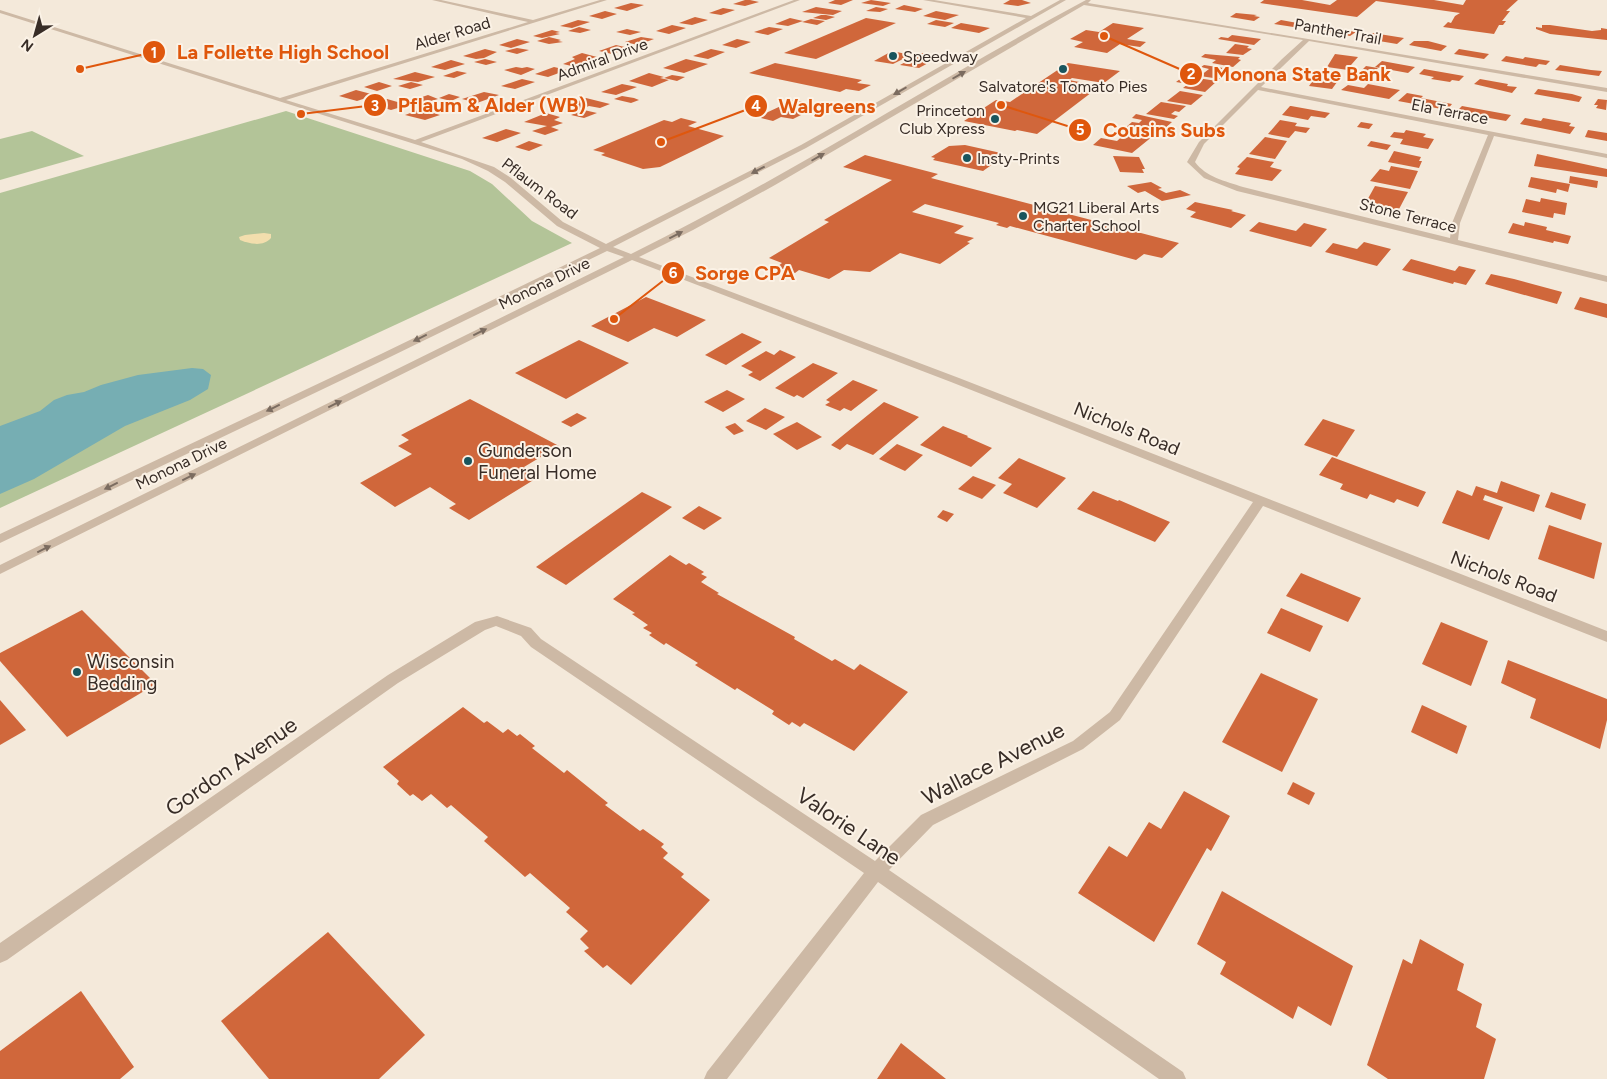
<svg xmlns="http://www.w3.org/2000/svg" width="1607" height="1079" font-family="Figtree,sans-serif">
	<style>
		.green { fill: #b3c498 }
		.sand { fill: #f2dead }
		.water { fill: #76aeb3 }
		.building { fill: #d0673b }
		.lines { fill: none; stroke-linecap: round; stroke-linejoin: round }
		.minor { fill: #cdb9a5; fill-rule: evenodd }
		.oneway { fill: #7b6c60 }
		.poi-dot { fill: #19555d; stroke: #fbf2e6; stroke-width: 2 }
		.labels { text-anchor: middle; stroke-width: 4; stroke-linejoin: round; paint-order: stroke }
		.far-street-label { font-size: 16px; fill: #382d27; stroke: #fbf2e6 }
		.far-poi-label { font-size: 16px; fill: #382d27; stroke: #fbf2e6; text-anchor: start }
		.street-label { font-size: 19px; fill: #382d27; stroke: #fbf2e6 }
		.poi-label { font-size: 19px; fill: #382d27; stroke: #fbf2e6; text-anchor: start }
		.near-street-label { font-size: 22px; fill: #382d27; stroke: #fbf2e6 }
		.leader { fill: none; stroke: #df570d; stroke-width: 2 }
		.callout-dot { fill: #df570d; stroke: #fbf2e6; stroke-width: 2 }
		.mark-label { font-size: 15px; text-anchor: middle; font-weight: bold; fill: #fff }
		.callout-label { font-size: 20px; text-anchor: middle; font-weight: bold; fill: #df570d; stroke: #fbf2e6; stroke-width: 4; stroke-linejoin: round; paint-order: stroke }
	</style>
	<rect width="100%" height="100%" fill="#f4e9da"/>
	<g class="green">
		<polygon points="286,111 470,171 492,184 532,221 572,243 0,508 0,193"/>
		<polygon points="32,131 84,156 0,180 0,139"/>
	</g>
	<path class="sand" d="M 264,233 L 271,234 L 271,238 C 263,247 250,244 240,240 L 239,237 L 245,235 Z"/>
	<polygon class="water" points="192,368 203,369 211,375 208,389 190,400 125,426 34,479 0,494 0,426 40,411 54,400 67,395 84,392 101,385 138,375"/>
	<g class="building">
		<polygon points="745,0 750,0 759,2 745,6 733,4"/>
		<polygon points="835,0 853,0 841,5 828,3"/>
		<polygon points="871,0 891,3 883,6 861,3"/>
		<polygon points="1010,0 1022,0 1031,3 1018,6 1003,4"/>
		<polygon points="1264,0 1302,0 1330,5 1337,0 1434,0 1463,5 1466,0 1518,0 1506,11 1510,11 1502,21 1506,21 1503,25 1499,25 1494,34 1443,27 1448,22 1451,23 1455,16 1460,13 1376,1 1357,17 1260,3"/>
		<polygon points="631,3 644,5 627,11 614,8"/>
		<polygon points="904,5 923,9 915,12 895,9"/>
		<polygon points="816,7 842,11 833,15 802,12"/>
		<polygon points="876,7 888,9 880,12 866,11"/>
		<polygon points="723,8 735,10 721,15 709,13"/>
		<polygon points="605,11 617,14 602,19 589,16"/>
		<polygon points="936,11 952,14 959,15 945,20 923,16"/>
		<polygon points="1236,13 1257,15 1254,16 1260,17 1254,21 1230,17"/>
		<polygon points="821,15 826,15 835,17 826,20 813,18"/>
		<polygon points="695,17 708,20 692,25 679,23"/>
		<polygon points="790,18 803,21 788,26 775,24"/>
		<polygon points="866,18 896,23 816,59 784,53"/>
		<polygon points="811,19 825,21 817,25 802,22"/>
		<polygon points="578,20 590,22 572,28 560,26"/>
		<polygon points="936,20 954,23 945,27 927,24"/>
		<polygon points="1281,20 1303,24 1316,25 1311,28 1303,27 1300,28 1274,24"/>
		<polygon points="961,23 990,28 979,33 951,28"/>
		<polygon points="1113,23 1144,28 1127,39 1146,42 1140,47 1120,44 1107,53 1074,47 1083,42 1070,39 1086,30 1099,32"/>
		<polygon points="672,25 686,28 669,34 656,31"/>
		<polygon points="1542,25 1550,25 1592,31 1601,30 1601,28 1607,29 1607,40 1550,34 1536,29 1536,27 1542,28"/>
		<polygon points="1322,26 1356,32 1350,36 1317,30"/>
		<polygon points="579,27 591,30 580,33 568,31"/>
		<polygon points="769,27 783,29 768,35 754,32"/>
		<polygon points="627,29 631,30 641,32 630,35 616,32"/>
		<polygon points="552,30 560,32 555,33 560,34 542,38 533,36"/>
		<polygon points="1373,33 1404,38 1397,44 1361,38 1367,34"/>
		<polygon points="1232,35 1261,39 1254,45 1218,39 1221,37 1228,38"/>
		<polygon points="549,37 561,40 558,41 563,42 549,44 537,41"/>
		<polygon points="641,37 654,39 638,45 625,42"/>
		<polygon points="517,39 530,42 511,48 499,45"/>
		<polygon points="737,39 751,42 736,48 722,45"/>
		<polygon points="1414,41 1428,41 1447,46 1441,51 1409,45"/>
		<polygon points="1235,44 1249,46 1247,48 1252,49 1243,55 1226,53"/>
		<polygon points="616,45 629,48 612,54 599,51"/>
		<polygon points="517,48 529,50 517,54 505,51"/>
		<polygon points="485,49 497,52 484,58 476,59 463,56"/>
		<polygon points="711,49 725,52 708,59 693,56"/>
		<polygon points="1459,49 1489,54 1484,59 1454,54"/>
		<polygon points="892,51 911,55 893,64 874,61"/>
		<polygon points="582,53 597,57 592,59 596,59 576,67 563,64 575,59 572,57"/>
		<polygon points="922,53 941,56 919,68 900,65"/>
		<polygon points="1205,54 1240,57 1238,59 1241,60 1233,67 1212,63 1216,60 1201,57"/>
		<polygon points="1335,54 1358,57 1351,65 1353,66 1352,68 1348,70 1327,67"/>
		<polygon points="1506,56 1523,59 1525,57 1550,61 1546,65 1539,64 1536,67 1501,61"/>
		<polygon points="485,59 497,62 486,65 474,62"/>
		<polygon points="686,59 708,64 684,73 663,68"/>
		<polygon points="451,60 465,64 445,70 431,67"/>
		<polygon points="1382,61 1415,67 1408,73 1375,67"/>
		<polygon points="775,63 862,80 857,83 871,85 859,91 846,89 840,92 749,73"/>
		<polygon points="1068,63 1120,71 1104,83 1072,78 1069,80 1100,86 1037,134 1017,130 1015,131 964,121 996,100 1010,102"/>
		<polygon points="1204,65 1223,68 1220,70 1229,71 1220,79 1200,76 1209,69 1201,67"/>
		<polygon points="1560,65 1591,70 1602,71 1599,76 1555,70"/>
		<polygon points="1366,66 1378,68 1373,73 1361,71"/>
		<polygon points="516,67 522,68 527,67 535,69 521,75 504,70"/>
		<polygon points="554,67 567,70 548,77 535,74"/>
		<polygon points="1424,69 1464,76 1459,81 1452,80 1450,82 1431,79 1434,77 1419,74"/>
		<polygon points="457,71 467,73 454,78 443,76"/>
		<polygon points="415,72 435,77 418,82 393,79"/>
		<polygon points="649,73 664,77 660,78 669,80 652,87 629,81"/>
		<polygon points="672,75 685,77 677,81 664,78"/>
		<polygon points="1317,75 1340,78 1332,89 1309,86"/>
		<polygon points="1184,76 1217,81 1205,92 1183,88 1188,84 1176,82"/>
		<polygon points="522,79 535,82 515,89 501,86"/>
		<polygon points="1480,79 1508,84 1507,86 1517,87 1512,93 1474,84"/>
		<polygon points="379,82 392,86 377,91 364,87"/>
		<polygon points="411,82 423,85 410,89 398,86"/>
		<polygon points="622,84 637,87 616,95 601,92"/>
		<polygon points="1368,84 1400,90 1389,99 1341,90 1348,85 1364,88"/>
		<polygon points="1538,89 1572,94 1582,97 1579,102 1534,94"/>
		<polygon points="356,90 375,95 357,101 339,96"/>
		<polygon points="1180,91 1203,95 1191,105 1167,101"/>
		<polygon points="484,92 499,95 477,103 462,99"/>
		<polygon points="1407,93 1423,96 1421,98 1452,104 1447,110 1398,101"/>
		<polygon points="449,94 460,97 451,101 439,98"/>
		<polygon points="428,95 438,99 424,103 413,100"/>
		<polygon points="622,96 634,98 639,100 631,103 614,99"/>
		<polygon points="586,98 610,104 600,108 589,106 579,110 566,108 568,107 565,106"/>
		<polygon points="387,99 408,105 391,110 370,104"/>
		<polygon points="1598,99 1607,100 1606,110 1596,108 1598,105 1594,105"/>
		<polygon points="794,100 821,105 793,119 781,117 773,121 757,117"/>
		<polygon points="1161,102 1186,106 1179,112 1175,111 1171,114 1178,116 1174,119 1146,114"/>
		<polygon points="1290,106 1291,106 1330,113 1325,118 1311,116 1308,120 1282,115"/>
		<polygon points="1462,106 1511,115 1506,121 1456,112"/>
		<polygon points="421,109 440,115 425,120 405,115"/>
		<polygon points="584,110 597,113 584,118 571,115"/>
		<polygon points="546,113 560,117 554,120 563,123 551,127 559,130 545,135 532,131 547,126 524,122"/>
		<polygon points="1136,114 1149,117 1172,122 1162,131 1157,130 1152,133 1125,128 1132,122 1139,123 1142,120 1132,118"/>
		<polygon points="681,118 697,122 688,126 724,136 660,167 643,169 601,155 605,153 593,150 664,120 672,122"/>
		<polygon points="1525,118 1541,121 1543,118 1571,123 1569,126 1575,127 1570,134 1520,124"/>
		<polygon points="1280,120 1297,123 1295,126 1310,128 1306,133 1295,131 1289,138 1268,134"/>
		<polygon points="1361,122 1373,124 1369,129 1357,127"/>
		<polygon points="506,129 521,133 497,142 482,138"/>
		<polygon points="1406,130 1426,134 1423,137 1434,139 1428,149 1400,144 1403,139 1390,137 1394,132 1404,133"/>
		<polygon points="1588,130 1607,133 1607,141 1585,137"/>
		<polygon points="1128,131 1153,136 1132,153 1093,145 1101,138 1117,141"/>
		<polygon points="1265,137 1287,141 1275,159 1249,154"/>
		<polygon points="529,141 543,145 529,151 515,147"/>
		<polygon points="1371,141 1391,145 1387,150 1367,146"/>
		<polygon points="965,145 1001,153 998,154 1004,156 983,171 933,160 935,158 931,157 949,146"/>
		<polygon points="1394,151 1421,157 1419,161 1422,161 1419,168 1388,162"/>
		<polygon points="1537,154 1607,169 1607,177 1534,166"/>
		<polygon points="865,155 938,174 931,178 1179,243 1162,258 1144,254 1136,260 1010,226 1007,228 996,225 999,223 925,204 912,212 964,226 954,233 974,238 967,242 970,243 940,264 900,253 870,272 844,270 829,279 799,270 795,273 777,267 782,263 769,258 829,222 824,220 892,180 843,167"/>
		<polygon points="1113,156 1139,157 1145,169 1142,169 1144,173 1120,172"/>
		<polygon points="1247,157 1274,162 1270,167 1282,170 1272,181 1235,174 1240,168 1237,167"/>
		<polygon points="1391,166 1418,171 1410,189 1370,181 1380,169 1389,171"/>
		<polygon points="1570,176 1598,181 1597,188 1569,183"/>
		<polygon points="1531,177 1570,184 1568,192 1557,189 1556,193 1528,187"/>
		<polygon points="1151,182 1162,188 1158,189 1166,193 1180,190 1191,195 1162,201 1145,191 1138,193 1127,186"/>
		<polygon points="1375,186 1408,192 1398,211 1365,204"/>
		<polygon points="1541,198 1567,203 1565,215 1554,213 1553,218 1522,212 1526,199 1540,202"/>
		<polygon points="1195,202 1233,210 1231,211 1246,215 1231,228 1190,217 1196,212 1186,209"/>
		<polygon points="1259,222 1296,231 1304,223 1327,229 1311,247 1249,231"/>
		<polygon points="1525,222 1547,227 1546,230 1571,236 1568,244 1554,241 1553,243 1508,233 1513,223 1524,226"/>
		<polygon points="1364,242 1391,249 1377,266 1325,252 1333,243 1357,249"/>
		<polygon points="1411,259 1455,271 1459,266 1476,270 1466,285 1454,282 1453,284 1402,270"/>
		<polygon points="1491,274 1514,279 1562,292 1557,304 1485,284"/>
		<polygon points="646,297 706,320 677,337 654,328 628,342 591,326"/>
		<polygon points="1580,297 1607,304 1607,318 1574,309"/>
		<polygon points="742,333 762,342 726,365 705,355"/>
		<polygon points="579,340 629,363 566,399 515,373"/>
		<polygon points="780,350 796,357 760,381 748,375 753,372 741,366 766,351 774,355"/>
		<polygon points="813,363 838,373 803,398 797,395 794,397 775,388"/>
		<polygon points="853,380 878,390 851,411 844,408 840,411 825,405 830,402 826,400"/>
		<polygon points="727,390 745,399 723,412 704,402"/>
		<polygon points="470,399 559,446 524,467 540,476 469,520 449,508 456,504 430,487 395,507 360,483 412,454 398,446 409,440 401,435"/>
		<polygon points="884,402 919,417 873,455 847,444 840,450 831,445"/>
		<polygon points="765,408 785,417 766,430 746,421"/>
		<polygon points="577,413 587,418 571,427 561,422"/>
		<polygon points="1323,419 1355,430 1337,457 1304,445"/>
		<polygon points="797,422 822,437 797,450 773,434"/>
		<polygon points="735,423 744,431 734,435 725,427"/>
		<polygon points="943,426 968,436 967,437 992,448 971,467 920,445"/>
		<polygon points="897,444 923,455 905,471 879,459"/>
		<polygon points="1332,457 1426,492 1418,507 1397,499 1394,503 1370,494 1367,499 1340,489 1343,484 1319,475"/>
		<polygon points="1019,458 1066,478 1037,508 1003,493 1012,484 998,478"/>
		<polygon points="973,476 996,485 982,499 958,489"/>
		<polygon points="1501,481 1540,495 1534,512 1485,495 1483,500 1503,507 1489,540 1442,523 1457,490 1472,496 1476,486 1497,493"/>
		<polygon points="1093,491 1118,501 1119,500 1170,522 1155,542 1077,509"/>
		<polygon points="642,492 672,507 566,585 536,567"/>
		<polygon points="1551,492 1586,504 1581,520 1545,507"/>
		<polygon points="699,506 722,518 704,530 682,518"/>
		<polygon points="943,510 954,514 947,522 937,517"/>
		<polygon points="1549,525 1602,543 1594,579 1538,559"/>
		<polygon points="670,555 686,565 689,563 704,572 701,574 707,577 701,582 719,593 717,594 795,637 794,639 832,661 835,659 854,670 860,664 908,692 854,751 804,723 800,727 792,722 789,725 772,714 774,711 737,688 735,690 695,665 698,663 666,643 664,645 649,635 652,633 643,628 648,625 632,614 635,613 613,599"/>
		<polygon points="1301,573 1361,598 1348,622 1286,596"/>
		<polygon points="1281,608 1323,626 1310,652 1267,633"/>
		<polygon points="82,610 156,684 67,737 0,661 0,653"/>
		<polygon points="1441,622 1488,641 1471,686 1422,664"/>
		<polygon points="1508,660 1607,699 1607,720 1600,749 1530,718 1536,699 1501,683"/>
		<polygon points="1261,673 1318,699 1282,772 1222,742"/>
		<polygon points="0,700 26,730 0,745"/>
		<polygon points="1422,705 1467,726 1457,754 1411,732"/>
		<polygon points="463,707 484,723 487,721 503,733 508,729 517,736 520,734 535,746 532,748 564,773 567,770 608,803 605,805 640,831 643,829 664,844 661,847 668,853 663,858 684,874 681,877 710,900 631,985 607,965 603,968 584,951 589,948 580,939 588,931 566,912 570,908 530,873 525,877 484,841 488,837 451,805 447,808 431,794 422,801 413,794 410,796 397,784 399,781 383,767"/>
		<polygon points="1293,782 1315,793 1309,805 1287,794"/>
		<polygon points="1184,791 1230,816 1211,851 1207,848 1154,942 1078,893 1109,846 1127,857 1149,822 1161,829"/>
		<polygon points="1222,891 1353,966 1331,1026 1298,1006 1293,1019 1220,974 1226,962 1197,944"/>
		<polygon points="328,932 425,1035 379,1079 269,1079 221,1021"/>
		<polygon points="1420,939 1464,964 1457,990 1482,1004 1476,1027 1496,1039 1484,1079 1388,1079 1367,1065 1403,959 1412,964"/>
		<polygon points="81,991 134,1067 120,1079 0,1079 0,1051"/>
		<polygon points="901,1043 946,1079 877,1079"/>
	</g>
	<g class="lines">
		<path class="minor" d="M 432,0 L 441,0 L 533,20 L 600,0 L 607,0 L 286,100 L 415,140 L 794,0 L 800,0 L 421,142 L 494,167 L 511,178 L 563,222 L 606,244 L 801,145 L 1026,18 L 923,0 L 934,0 L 1031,16 L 1060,0 L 1066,0 L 806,148 L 613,247 L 631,254 C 787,177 935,81 1086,0 L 1091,0 L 1088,3 L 1607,88 L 1607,92 L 1309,41 L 1261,87 L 1607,154 L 1607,158 L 1494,136 L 1460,223 L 1458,240 L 1607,276 L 1607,282 L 1237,191 L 1204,178 L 1187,162 L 1199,142 L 1282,59 L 1303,40 L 1084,5 L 775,185 L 693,230 L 639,257 L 959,378 L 1607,631 L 1607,642 L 1263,506 L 1120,720 L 1083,749 L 933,825 L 889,870 L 1183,1072 L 1186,1079 L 1159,1079 L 878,882 L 727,1079 L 704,1079 L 707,1072 L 864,873 L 531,647 L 521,636 L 496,626 L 485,630 L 398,683 L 7,960 L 0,963 L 0,943 L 388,675 L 475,622 L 497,616 L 531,628 L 541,639 L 875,861 L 921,815 L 1073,741 L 1110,712 L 1253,502 L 951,382 L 632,260 L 0,574 L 0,565 L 624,257 L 607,251 L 388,358 L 0,543 L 0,534 L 381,354 L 600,248 L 557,226 L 505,182 L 488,171 L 462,159 L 0,13 L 0,10 L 280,98 L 528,22 ZM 1258,90 L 1488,135 L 1452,223 L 1450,238 L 1243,187 C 1225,181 1206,177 1195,162 L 1204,144 Z"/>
	</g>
	<defs><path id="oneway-solid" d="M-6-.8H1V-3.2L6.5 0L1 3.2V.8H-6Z" transform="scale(1.25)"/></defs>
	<g class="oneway">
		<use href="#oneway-solid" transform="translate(959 75) rotate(-30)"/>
		<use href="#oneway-solid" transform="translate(900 91) rotate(150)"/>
		<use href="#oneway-solid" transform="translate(818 157) rotate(-30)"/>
		<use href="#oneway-solid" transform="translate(758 170) rotate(153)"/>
		<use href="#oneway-solid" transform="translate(676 235) rotate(-27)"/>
		<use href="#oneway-solid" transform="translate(480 332) rotate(-26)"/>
		<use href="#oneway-solid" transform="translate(420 338) rotate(154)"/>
		<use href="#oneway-solid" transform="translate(335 404) rotate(-26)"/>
		<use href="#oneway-solid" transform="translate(273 408) rotate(154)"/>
		<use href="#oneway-solid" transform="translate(189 477) rotate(-26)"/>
		<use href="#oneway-solid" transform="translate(111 486) rotate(154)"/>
		<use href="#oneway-solid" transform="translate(44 549) rotate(-26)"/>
	</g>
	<g class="poi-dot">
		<circle cx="893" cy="56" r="5"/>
		<circle cx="1063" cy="69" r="5"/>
		<circle cx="995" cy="119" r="5"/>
		<circle cx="967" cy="158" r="5"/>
		<circle cx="1023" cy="216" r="5"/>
		<circle cx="468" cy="461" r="5"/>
		<circle cx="77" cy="672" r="5"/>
	</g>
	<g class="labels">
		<g class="far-street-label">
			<text transform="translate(1338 31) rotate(10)" y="6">Panther Trail</text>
			<text transform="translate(452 33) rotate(-17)" y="6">Alder Road</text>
			<text transform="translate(602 59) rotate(-20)" y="6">Admiral Drive</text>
			<text transform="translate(1450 111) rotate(11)" y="6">Ela Terrace</text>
			<text transform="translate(540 188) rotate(37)" y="6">Pflaum Road</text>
			<text transform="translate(1408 215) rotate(14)" y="6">Stone Terrace</text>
			<text transform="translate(544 283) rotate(-26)" y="6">Monona Drive</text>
			<text transform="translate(181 463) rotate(-26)" y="6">Monona Drive</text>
		</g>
		<g class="far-poi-label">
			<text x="903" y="62">Speedway</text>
			<text x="1063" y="92" text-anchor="middle">Salvatore's Tomato Pies</text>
			<text x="985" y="116" text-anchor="end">Princeton<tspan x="985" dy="18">Club Xpress</tspan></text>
			<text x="977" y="164">Insty-Prints</text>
			<text x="1033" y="213">MG21 Liberal Arts<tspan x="1033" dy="18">Charter School</tspan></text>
		</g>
		<g class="street-label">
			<text transform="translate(1127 428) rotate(22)" y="7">Nichols Road</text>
			<text transform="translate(1504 576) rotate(21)" y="7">Nichols Road</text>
		</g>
		<g class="poi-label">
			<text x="478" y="457">Gunderson<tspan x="478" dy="22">Funeral Home</tspan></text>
			<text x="87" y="668">Wisconsin<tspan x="87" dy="22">Bedding</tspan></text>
		</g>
		<g class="near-street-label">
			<text transform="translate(993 763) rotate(-27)" y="8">Wallace Avenue</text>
			<text transform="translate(231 766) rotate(-35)" y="8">Gordon Avenue</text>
			<text transform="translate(849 826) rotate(34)" y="8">Valorie Lane</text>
		</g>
	</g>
	<path class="leader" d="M80 69L154 52M1104 36L1191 74M301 114L375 105M661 142L756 106M1001 105L1080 130M614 319L673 273"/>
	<g class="callout-dot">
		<circle cx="80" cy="69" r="5"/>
		<circle cx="1104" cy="36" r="5"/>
		<circle cx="301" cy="114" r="5"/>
		<circle cx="661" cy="142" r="5"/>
		<circle cx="1001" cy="105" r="5"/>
		<circle cx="614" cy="319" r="5"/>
		<circle cx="154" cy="52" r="12"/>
		<circle cx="1191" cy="74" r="12"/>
		<circle cx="375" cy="105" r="12"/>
		<circle cx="756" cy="106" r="12"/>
		<circle cx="1080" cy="130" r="12"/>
		<circle cx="673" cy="273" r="12"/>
	</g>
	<g class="mark-label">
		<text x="154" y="58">1</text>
		<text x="1191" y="79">2</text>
		<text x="375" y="111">3</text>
		<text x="756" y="111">4</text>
		<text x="1080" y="135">5</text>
		<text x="673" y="278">6</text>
	</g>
	<g class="callout-label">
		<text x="283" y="59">La Follette High School</text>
		<text x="1302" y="81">Monona State Bank</text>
		<text x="492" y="112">Pflaum &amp; Alder (WB)</text>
		<text x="827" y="113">Walgreens</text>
		<text x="1164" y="137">Cousins Subs</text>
		<text x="745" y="280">Sorge CPA</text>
	</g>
	<g transform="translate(35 35) rotate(217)" stroke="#fbf2e6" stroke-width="4" paint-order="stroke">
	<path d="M0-4L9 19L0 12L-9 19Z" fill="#382d27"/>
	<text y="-8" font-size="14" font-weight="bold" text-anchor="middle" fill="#382d27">N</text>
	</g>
</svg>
